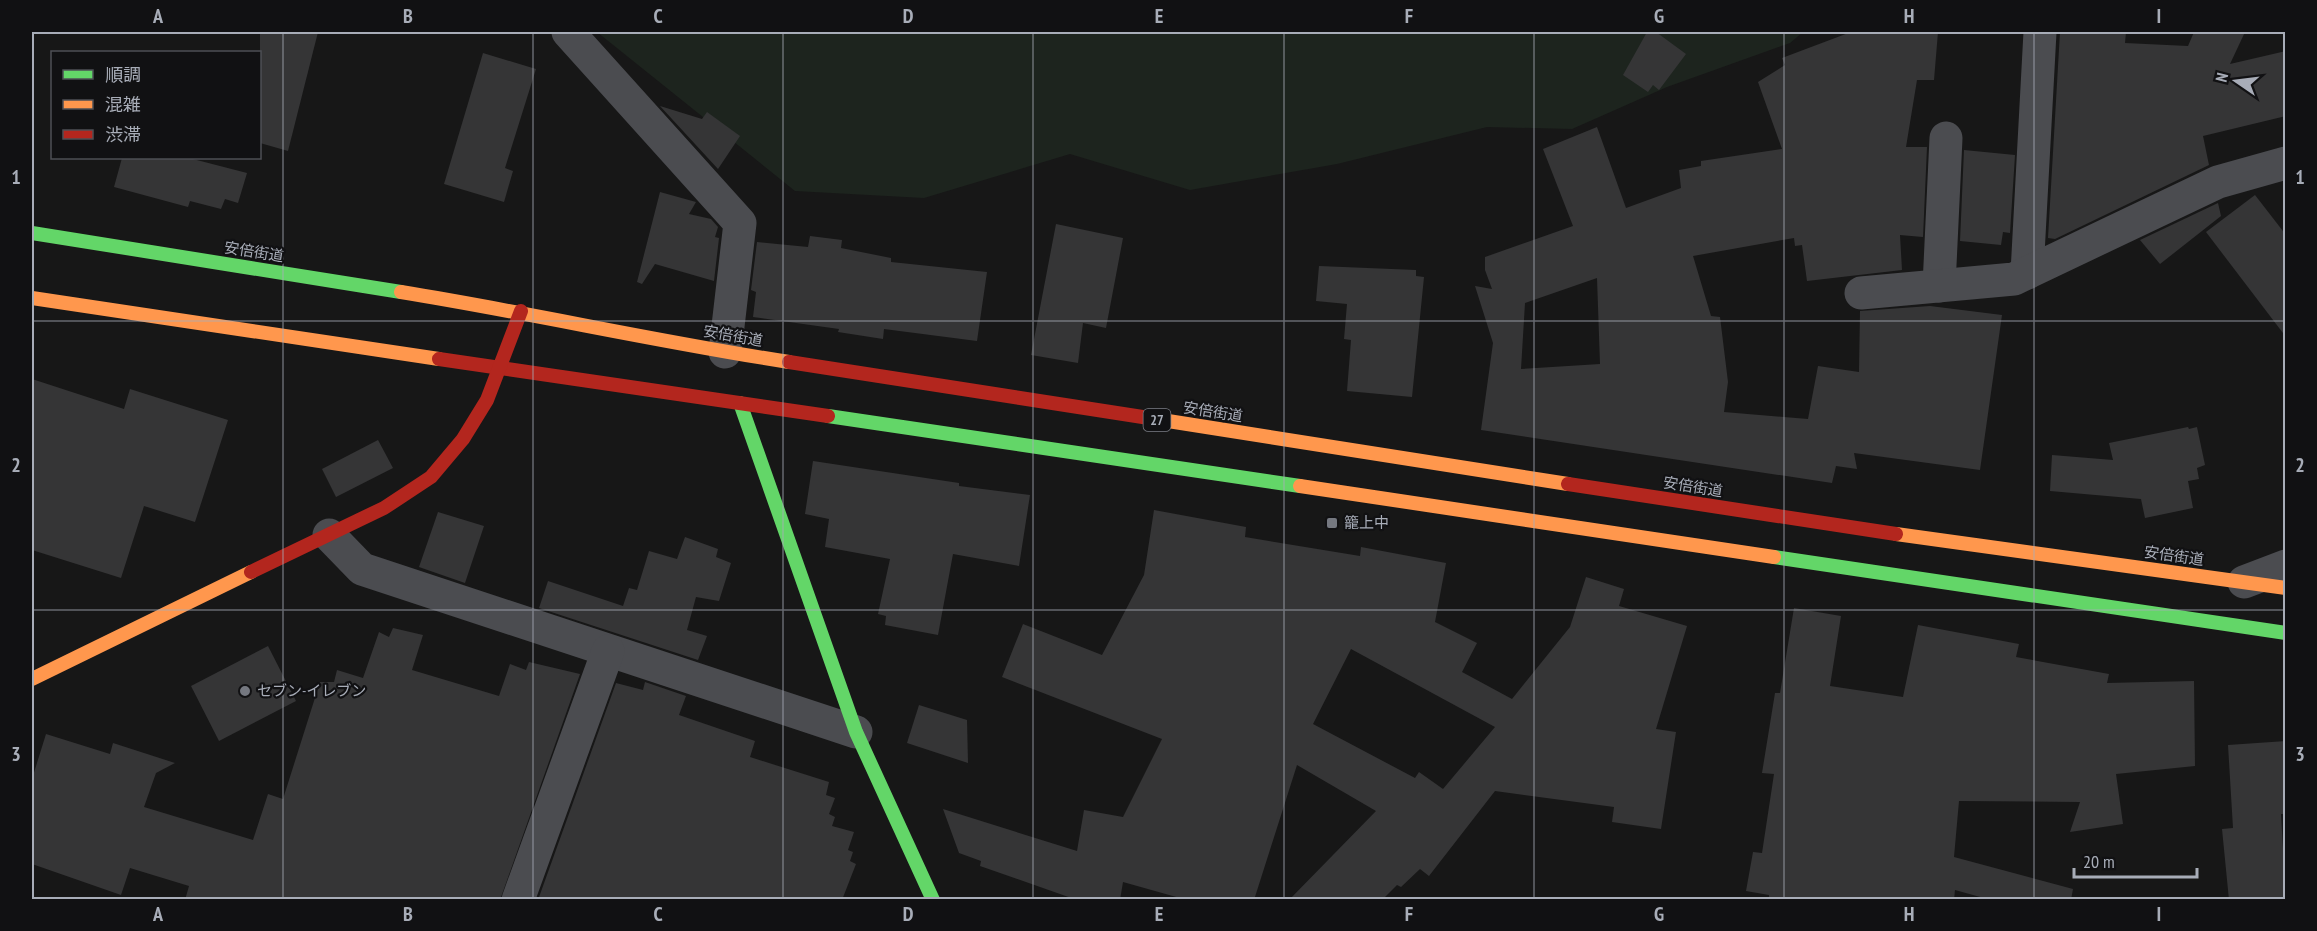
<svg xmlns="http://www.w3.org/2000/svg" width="2317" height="931" font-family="'PT Sans Narrow','Noto Sans JP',sans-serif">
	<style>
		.green { fill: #1d241e }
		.building { fill: #353536; fill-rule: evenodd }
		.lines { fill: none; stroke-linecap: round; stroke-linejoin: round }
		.street { stroke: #4b4c50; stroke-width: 33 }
		.fast { stroke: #63d668; stroke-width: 14 }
		.slow { stroke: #ff974d; stroke-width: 14 }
		.jam { stroke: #b3261e; stroke-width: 14 }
		.grid { fill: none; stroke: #a8adb8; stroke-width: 1.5; stroke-opacity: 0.55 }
		.poi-dot { fill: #757880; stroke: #111113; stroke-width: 2 }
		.labels { text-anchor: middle; stroke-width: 4.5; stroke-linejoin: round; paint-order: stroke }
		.shield { fill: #111113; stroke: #7b7e86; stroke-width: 1.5 }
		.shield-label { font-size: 14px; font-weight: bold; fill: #a8adb8 }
		.street-label { font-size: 15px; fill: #a8adb8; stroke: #111113 }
		.poi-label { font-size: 15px; fill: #a8adb8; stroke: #111113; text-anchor: start }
		.neatline { fill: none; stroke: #a8adb8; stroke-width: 2 }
		.grid-label { font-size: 20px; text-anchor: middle; font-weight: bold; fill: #a8adb8 }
	</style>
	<rect width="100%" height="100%" fill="#171717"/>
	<polygon class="green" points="597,32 1803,32 1790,43 1667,87 1572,129 1487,127 1337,164 1190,190 1070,154 924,198 795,191"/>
	<g class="building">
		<polygon points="260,32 318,32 288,151 260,143"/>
		<polygon points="1647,32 1656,32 1686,54 1659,90 1653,85 1648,92 1623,75"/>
		<path d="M 1851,32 L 1938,32 L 1934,80 L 1917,80 L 1906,147 L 1927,147 L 1923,237 L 1900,235 L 1902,270 L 1807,281 L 1802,245 L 1795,246 L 1794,238 L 1693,256 L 1711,316 L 1720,317 L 1728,382 L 1724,412 L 1808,419 L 1818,366 L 1859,372 L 1860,311 L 1930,306 L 2002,315 L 1980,470 L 1854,453 L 1857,469 L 1836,466 L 1832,483 L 1481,430 L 1493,343 L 1475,286 L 1492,289 L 1485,270 L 1485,257 L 1573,226 L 1543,149 L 1597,127 L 1626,208 L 1681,188 L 1679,170 L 1701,166 L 1701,161 L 1782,149 L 1758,82 L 1785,65 L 1782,58 ZM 1597,278 L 1600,364 L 1521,369 L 1525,303 Z"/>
		<polygon points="2060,32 2126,32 2125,43 2188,46 2194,32 2245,32 2230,64 2286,51 2286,116 2203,136 2209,165 2055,239 2048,238"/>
		<polygon points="483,53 536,69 505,168 513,171 504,202 444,184"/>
		<polygon points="660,106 702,119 707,112 740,136 718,169"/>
		<polygon points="1964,150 2015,155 2010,233 2003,232 2001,245 1960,241"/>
		<polygon points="122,158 189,158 247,173 238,203 225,199 221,209 190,201 188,207 114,187"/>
		<polygon points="660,192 696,202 689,214 711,219 718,227 715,237 719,238 714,281 655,264 642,284 637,282"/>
		<polygon points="2255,195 2286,235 2286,337 2206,232"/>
		<polygon points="2218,203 2221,216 2160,264 2140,240"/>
		<polygon points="1056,224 1123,238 1106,328 1083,323 1078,363 1031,355"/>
		<polygon points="810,236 842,240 841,248 891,258 891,262 987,272 977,341 884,329 883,339 838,332 839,329 753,317 756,292 751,290 757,242 808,247"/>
		<polygon points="1319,266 1416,270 1416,276 1424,277 1412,397 1347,391 1351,340 1344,339 1347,304 1316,301"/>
		<polygon points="32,379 124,409 130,389 228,420 195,522 144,506 121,578 32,550"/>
		<polygon points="2188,427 2189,429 2197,427 2205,465 2197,468 2199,479 2188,481 2193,508 2145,518 2141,499 2050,491 2052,455 2113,460 2109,443"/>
		<polygon points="378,440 393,468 336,497 322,469"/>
		<polygon points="813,461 959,483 959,486 1030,495 1019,566 953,554 938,635 885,625 886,616 878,614 890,559 825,547 829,519 805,514"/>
		<path d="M 1154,510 L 1246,527 L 1245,537 L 1360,556 L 1361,547 L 1446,563 L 1435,622 L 1477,643 L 1462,672 L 1512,699 L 1570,627 L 1586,577 L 1624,589 L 1619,606 L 1687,626 L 1656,729 L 1676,732 L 1661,829 L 1612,822 L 1614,807 L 1495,791 L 1429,876 L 1420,869 L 1401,887 L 1397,885 L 1382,900 L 1289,900 L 1376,811 L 1297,765 L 1254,900 L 1187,900 L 1123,882 L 1120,900 L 1077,900 L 980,866 L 981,861 L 959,853 L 943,809 L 1077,851 L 1084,810 L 1123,817 L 1162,739 L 1002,677 L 1023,624 L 1102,655 L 1144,575 ZM 1351,649 L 1495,727 L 1443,789 L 1419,772 L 1415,778 L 1313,724 Z"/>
		<polygon points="438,512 484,526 465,583 419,567"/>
		<polygon points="685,537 718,549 716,557 731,563 719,601 696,597 687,630 707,636 698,660 539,608 548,581 623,606 629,588 637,590 649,551 677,559"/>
		<polygon points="1794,608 1841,616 1830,686 1903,697 1918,625 2019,644 2016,657 2109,674 2107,683 2194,681 2195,766 2116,774 2123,824 2070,832 2080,802 1959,801 1954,857 2073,889 2071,900 1991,900 1955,890 1954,900 1769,900 1769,895 1746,891 1753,852 1762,853 1774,774 1762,773 1775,693 1780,693"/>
		<polygon points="393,628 423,635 412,670 499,696 510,664 526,670 529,662 580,674 500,900 185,900 189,886 130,868 121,895 32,864 32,779 46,734 110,754 113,743 175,763 156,773 144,807 253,840 268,794 283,799 320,682 334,682 337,670 363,678 379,632 389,637"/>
		<polygon points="268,646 296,701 219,741 191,686"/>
		<polygon points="645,682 686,696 679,715 755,741 750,757 829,782 826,795 835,798 829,814 835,817 832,826 854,832 848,850 853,852 850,861 856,864 842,900 538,900 616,683 643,690"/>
		<polygon points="919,705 967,720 968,763 907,743"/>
		<polygon points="2286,741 2286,814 2281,814 2286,900 2229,900 2222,829 2233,828 2228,745"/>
	</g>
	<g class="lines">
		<g class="street">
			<polyline points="568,32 740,223 725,352"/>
			<polyline points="2027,273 2040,32"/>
			<polyline points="1939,286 1946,138"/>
			<polyline points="1861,293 2014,279 2218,182 2286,163"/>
			<polyline points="329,535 362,569 856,732"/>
			<polyline points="2244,582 2286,566"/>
			<polyline points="518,900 608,651"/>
		</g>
		<g class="fast">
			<polyline points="32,233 401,292"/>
			<polyline points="740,403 856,732 933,900"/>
			<polyline points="828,416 1300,486"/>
			<polyline points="1774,557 2286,633"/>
		</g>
		<g class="slow">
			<path d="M 401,292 C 531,313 659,342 789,362"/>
			<polyline points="32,298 439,359"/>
			<polyline points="1149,418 1568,484"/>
			<polyline points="1300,486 1774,557"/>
			<polyline points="1896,534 2286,588"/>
			<polyline points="32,679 251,572"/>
		</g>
		<g class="jam">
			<polyline points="439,359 828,416"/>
			<polyline points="789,362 1149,418"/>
			<polyline points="1568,484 1896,534"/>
			<polyline points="251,572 384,508 431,477 463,439 487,400 521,311"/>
		</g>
	</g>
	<path class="grid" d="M 283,32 L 283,900M 533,32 L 533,900M 783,32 L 783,900M 1033,32 L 1033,900M 1284,32 L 1284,900M 1534,32 L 1534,900M 1784,32 L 1784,900M 2034,32 L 2034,900M 32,321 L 2286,321M 32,610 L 2286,610"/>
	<g class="poi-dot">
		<rect x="1326" y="517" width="12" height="12" rx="3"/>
		<circle cx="245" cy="691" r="6"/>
	</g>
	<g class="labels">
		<rect class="shield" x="1143.5" y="409" width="27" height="22" rx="4.5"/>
		<g class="shield-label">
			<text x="1157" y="425">27</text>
		</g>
		<g class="street-label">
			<text transform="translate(254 252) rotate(9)" y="5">安倍街道</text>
			<text transform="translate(733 336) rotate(10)" y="5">安倍街道</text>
			<text transform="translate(1213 412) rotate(9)" y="5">安倍街道</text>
			<text transform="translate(1693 487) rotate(9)" y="5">安倍街道</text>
			<text transform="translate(2174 556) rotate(8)" y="5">安倍街道</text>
		</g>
		<g class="poi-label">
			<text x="1344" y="528">籠上中</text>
			<text x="257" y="696">セブン-イレブン</text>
		</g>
	</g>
	<rect width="2317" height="931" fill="none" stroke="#111113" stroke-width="66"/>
	<rect x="51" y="51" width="210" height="108" fill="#111113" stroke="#4d4f55" stroke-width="1.5"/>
	<rect x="63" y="70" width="30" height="9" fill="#63d668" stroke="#4d4f55" stroke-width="1.5"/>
	<text x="105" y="81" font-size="18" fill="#a8adb8">順調</text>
	<rect x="63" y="100" width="30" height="9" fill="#ff974d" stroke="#4d4f55" stroke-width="1.5"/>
	<text x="105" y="111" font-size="18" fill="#a8adb8">混雑</text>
	<rect x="63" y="130" width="30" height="9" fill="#b3261e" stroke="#4d4f55" stroke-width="1.5"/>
	<text x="105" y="141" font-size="18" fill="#a8adb8">渋滞</text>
	<g transform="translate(2236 81) rotate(284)" stroke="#111113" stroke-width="4.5" paint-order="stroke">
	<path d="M0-4.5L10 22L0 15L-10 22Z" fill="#a8adb8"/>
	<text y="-9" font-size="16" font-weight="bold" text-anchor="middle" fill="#a8adb8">N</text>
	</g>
	<path d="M2074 868v9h123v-9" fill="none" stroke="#a8adb8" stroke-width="3"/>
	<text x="2083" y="868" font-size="18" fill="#a8adb8" stroke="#111113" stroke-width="4.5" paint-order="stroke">20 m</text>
	<rect x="33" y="33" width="2251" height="865" class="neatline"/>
	<g class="grid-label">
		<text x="158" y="23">A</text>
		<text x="408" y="23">B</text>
		<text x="658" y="23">C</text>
		<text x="908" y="23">D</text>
		<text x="1159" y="23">E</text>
		<text x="1409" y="23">F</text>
		<text x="1659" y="23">G</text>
		<text x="1909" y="23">H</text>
		<text x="2159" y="23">I</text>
		<text x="16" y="184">1</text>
		<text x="2300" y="184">1</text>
		<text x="16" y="472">2</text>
		<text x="2300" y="472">2</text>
		<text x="16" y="761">3</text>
		<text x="2300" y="761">3</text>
		<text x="158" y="921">A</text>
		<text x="408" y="921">B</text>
		<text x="658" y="921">C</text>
		<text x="908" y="921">D</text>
		<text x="1159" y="921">E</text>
		<text x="1409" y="921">F</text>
		<text x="1659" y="921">G</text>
		<text x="1909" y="921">H</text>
		<text x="2159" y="921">I</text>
	</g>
</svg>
